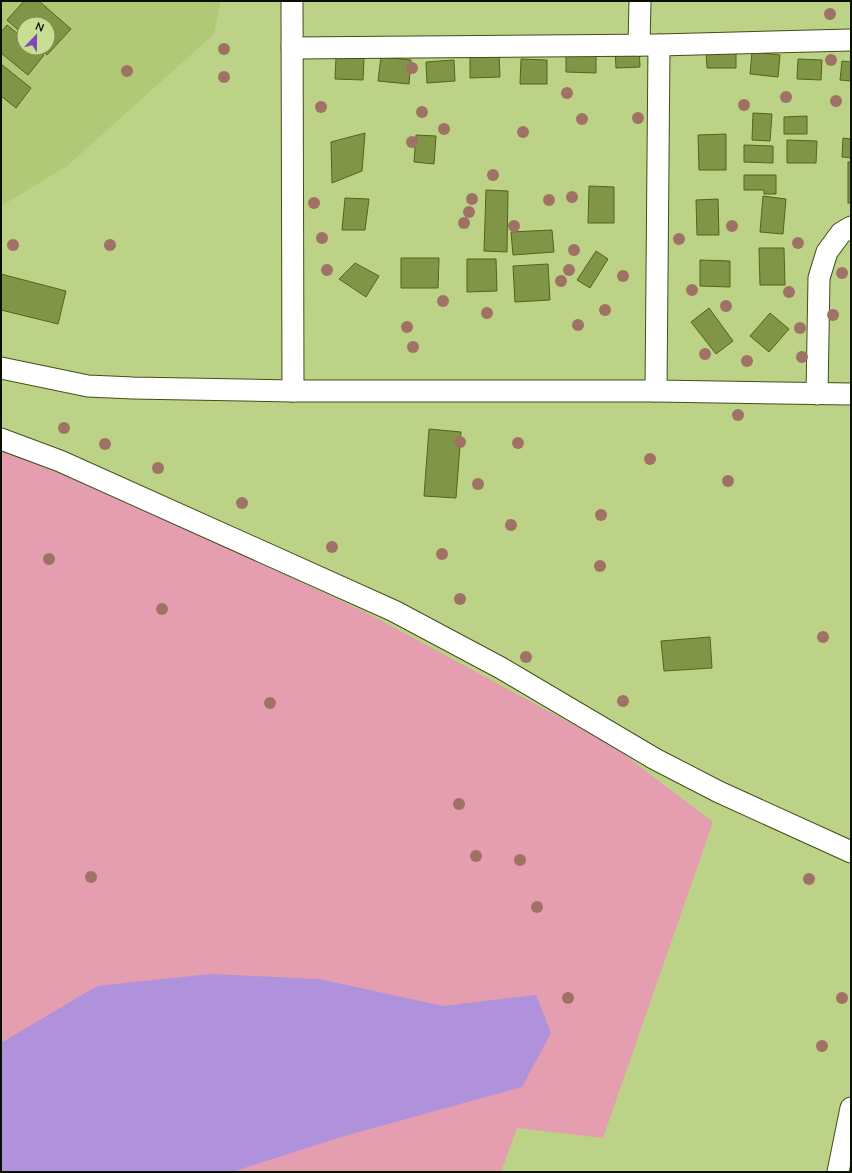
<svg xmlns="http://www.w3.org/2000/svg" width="852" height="1173" font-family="'Nunito Sans',sans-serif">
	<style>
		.built { fill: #b1c976; fill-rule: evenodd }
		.green { fill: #e49eb0 }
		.water { fill: #af92db }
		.building { fill: #809646; stroke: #526518 }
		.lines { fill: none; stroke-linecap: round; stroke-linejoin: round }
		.minor-casing { stroke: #425017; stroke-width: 23 }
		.minor { stroke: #fff; stroke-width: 21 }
		.tree { fill: #a07265 }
	</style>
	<rect width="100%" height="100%" fill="#bbd287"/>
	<path class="built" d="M 1,1 L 221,1 L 214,34 L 67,166 L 1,206 ZM 24,24 L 48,24 L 48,48 L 24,48 Z"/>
	<polygon class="green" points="1,448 38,460 369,614 613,746 713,822 603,1138 517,1128 501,1172 1,1172"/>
	<polygon class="water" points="210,974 319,979 443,1006 536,995 551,1033 522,1087 341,1137 232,1172 1,1172 1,1043 97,986"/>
	<g class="building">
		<polygon points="24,1 39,1 71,29 47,55 39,48 48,48 48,24 24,24 24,35 7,20"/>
		<polygon points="7,25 24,39 24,48 36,48 44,55 28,75 1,53 1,32"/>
		<polygon points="639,46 640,67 616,68 615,48"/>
		<polygon points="736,50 736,68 707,68 706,51"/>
		<polygon points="752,52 780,55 778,77 750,74"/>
		<polygon points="566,54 596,54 596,73 566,72"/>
		<polygon points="499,55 500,77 470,78 470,56"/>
		<polygon points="381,57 411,60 409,84 378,81"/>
		<polygon points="336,58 364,58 363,80 335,79"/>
		<polygon points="521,59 547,60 547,84 520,84"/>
		<polygon points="798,59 822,60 821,80 797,79"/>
		<polygon points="454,60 455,81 427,83 426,62"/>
		<polygon points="842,61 851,62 851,81 840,80"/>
		<polygon points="1,64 31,88 16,108 1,96"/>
		<polygon points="753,113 772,114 770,141 752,140"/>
		<polygon points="807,116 807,134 784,134 784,117"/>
		<polygon points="365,133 362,171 332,183 331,142"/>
		<polygon points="726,134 726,170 699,170 698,135"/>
		<polygon points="416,135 436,136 434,164 414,162"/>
		<polygon points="843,138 851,139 851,158 842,157"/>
		<polygon points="787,140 817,141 816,163 787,163"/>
		<polygon points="744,145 773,146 773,163 744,162"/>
		<rect x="848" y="162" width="3" height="41"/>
		<polygon points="744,175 776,175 776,194 764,194 764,190 744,190"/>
		<polygon points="589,186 614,187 614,223 588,223"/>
		<polygon points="486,190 508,191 507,252 484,251"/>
		<polygon points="763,196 786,199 783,234 760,232"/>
		<polygon points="345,198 369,199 365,230 342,230"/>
		<polygon points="718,199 719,235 697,235 696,200"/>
		<polygon points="552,230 554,252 513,255 511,232"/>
		<polygon points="759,248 784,248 785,285 760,285"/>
		<polygon points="596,251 608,259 590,288 577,280"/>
		<polygon points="401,258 439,258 438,288 401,288"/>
		<polygon points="467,259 496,259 497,291 467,292"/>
		<polygon points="700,260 730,261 730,287 700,286"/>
		<polygon points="355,263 379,276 366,297 339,279"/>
		<polygon points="548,264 550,300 515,302 513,266"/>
		<polygon points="1,274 66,291 58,324 1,310"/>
		<polygon points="709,308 733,341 716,354 691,322"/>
		<polygon points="770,313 789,329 769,352 750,336"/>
		<polygon points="429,429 461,432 456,498 424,496"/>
		<polygon points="710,637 712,668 664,671 661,641"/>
	</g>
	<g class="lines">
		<g class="minor-casing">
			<g id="minor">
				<polyline points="292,1 293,391"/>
				<polyline points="639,45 640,1"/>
				<polyline points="292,48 659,45 851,40"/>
				<polyline points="1,368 88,386 133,388 293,391 656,391 851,394"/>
				<polyline points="656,391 659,45"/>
				<polyline points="817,394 819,278 827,252 841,233 851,227"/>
				<polyline points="1,439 60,461 394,611 501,668 655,759 719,792 851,852"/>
				<polyline points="838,1172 851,1108"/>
			</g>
		</g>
		<use href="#minor" class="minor"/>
	</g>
	<g class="tree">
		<circle cx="830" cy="14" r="6"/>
		<circle cx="224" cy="49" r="6"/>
		<circle cx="831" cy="60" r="6"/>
		<circle cx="412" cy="68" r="6"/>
		<circle cx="127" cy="71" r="6"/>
		<circle cx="224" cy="77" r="6"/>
		<circle cx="567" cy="93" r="6"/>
		<circle cx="786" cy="97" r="6"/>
		<circle cx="836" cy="101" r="6"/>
		<circle cx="744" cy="105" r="6"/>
		<circle cx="321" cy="107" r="6"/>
		<circle cx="422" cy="112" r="6"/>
		<circle cx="638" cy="118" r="6"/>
		<circle cx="582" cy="119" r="6"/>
		<circle cx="444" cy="129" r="6"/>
		<circle cx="523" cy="132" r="6"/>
		<circle cx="412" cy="142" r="6"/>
		<circle cx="493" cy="175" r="6"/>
		<circle cx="572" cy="197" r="6"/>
		<circle cx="472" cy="199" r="6"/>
		<circle cx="549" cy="200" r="6"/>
		<circle cx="314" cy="203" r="6"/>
		<circle cx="469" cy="212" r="6"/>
		<circle cx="464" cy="223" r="6"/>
		<circle cx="514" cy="226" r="6"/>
		<circle cx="732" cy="226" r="6"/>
		<circle cx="322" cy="238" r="6"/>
		<circle cx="679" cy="239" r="6"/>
		<circle cx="798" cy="243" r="6"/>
		<circle cx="13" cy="245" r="6"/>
		<circle cx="110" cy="245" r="6"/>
		<circle cx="574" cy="250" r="6"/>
		<circle cx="327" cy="270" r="6"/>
		<circle cx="569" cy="270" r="6"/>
		<circle cx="842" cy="273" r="6"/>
		<circle cx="623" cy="276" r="6"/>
		<circle cx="561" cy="281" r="6"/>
		<circle cx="692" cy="290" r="6"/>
		<circle cx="789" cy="292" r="6"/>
		<circle cx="443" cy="301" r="6"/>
		<circle cx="726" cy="306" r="6"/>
		<circle cx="605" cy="310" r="6"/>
		<circle cx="487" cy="313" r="6"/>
		<circle cx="833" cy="315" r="6"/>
		<circle cx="578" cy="325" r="6"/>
		<circle cx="407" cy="327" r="6"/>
		<circle cx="800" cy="328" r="6"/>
		<circle cx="413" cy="347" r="6"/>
		<circle cx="705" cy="354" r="6"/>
		<circle cx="802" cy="357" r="6"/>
		<circle cx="747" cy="361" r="6"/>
		<circle cx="738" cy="415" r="6"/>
		<circle cx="64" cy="428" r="6"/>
		<circle cx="460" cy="442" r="6"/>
		<circle cx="518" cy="443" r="6"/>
		<circle cx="105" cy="444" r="6"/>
		<circle cx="650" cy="459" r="6"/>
		<circle cx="158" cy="468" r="6"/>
		<circle cx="728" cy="481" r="6"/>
		<circle cx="478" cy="484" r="6"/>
		<circle cx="242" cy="503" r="6"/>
		<circle cx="601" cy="515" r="6"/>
		<circle cx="511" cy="525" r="6"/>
		<circle cx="332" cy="547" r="6"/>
		<circle cx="442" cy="554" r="6"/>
		<circle cx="49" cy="559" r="6"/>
		<circle cx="600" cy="566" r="6"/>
		<circle cx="460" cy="599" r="6"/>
		<circle cx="162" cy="609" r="6"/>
		<circle cx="823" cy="637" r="6"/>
		<circle cx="526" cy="657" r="6"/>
		<circle cx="623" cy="701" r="6"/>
		<circle cx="270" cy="703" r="6"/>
		<circle cx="459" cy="804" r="6"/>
		<circle cx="476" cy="856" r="6"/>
		<circle cx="520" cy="860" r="6"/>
		<circle cx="91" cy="877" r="6"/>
		<circle cx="809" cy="879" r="6"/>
		<circle cx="537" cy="907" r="6"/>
		<circle cx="568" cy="998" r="6"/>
		<circle cx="842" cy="998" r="6"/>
		<circle cx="822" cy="1046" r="6"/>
	</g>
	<rect width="852" height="1173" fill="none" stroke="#091000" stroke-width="4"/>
	<g transform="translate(36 36) rotate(22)"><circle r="19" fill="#c8df93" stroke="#7c8c58"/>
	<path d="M0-3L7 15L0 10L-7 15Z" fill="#7f47be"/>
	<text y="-6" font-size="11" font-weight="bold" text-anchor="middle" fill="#091000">N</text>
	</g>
</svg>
